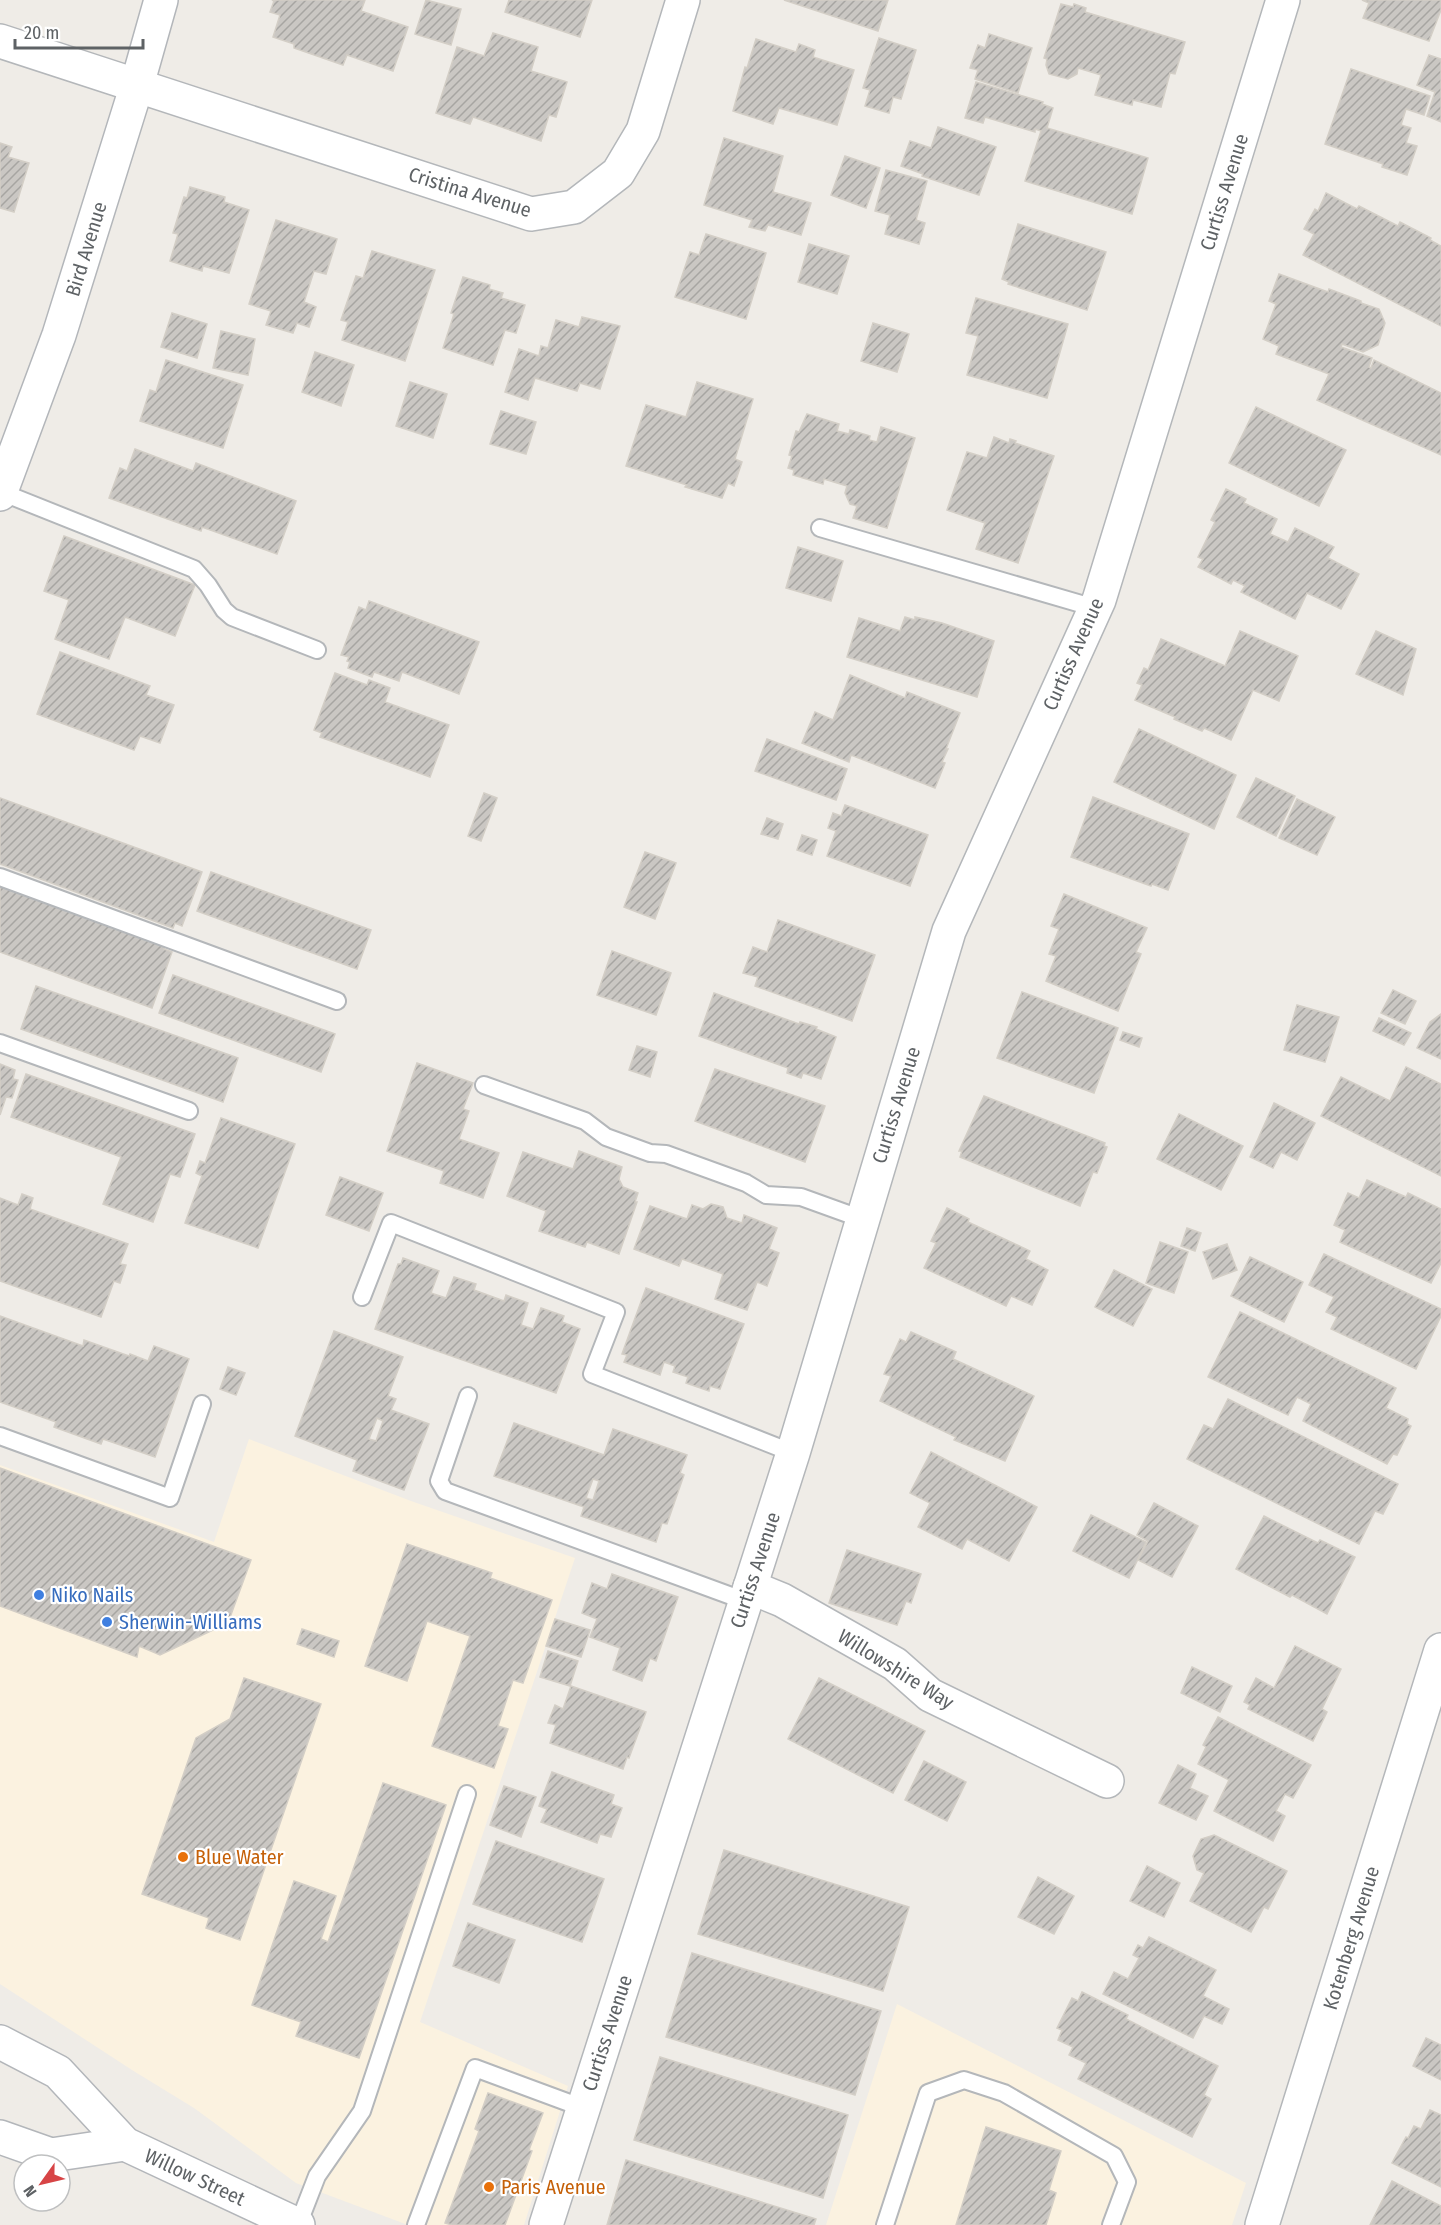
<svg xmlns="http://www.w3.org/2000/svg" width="1441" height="2225" font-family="'Fira Sans Condensed',sans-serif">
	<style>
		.commercial { fill: #fbf2e0 }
		.building { fill: url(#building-hatch); stroke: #d3cec6; stroke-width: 1.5; fill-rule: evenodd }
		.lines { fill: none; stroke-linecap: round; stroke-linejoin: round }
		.service-casing { stroke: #b4b7ba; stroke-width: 20 }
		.minor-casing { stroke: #b4b7ba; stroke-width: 36 }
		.secondary-casing { stroke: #b3b6ba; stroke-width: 36 }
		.service { stroke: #fff; stroke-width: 16 }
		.minor { stroke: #fff; stroke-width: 33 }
		.secondary { stroke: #fff; stroke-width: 33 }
		.shop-dot { fill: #3f7fe0; stroke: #fff; stroke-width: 2 }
		.food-dot { fill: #e8710a; stroke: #fff; stroke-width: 2 }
		.labels { text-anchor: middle; stroke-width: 4.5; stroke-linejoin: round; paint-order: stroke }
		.street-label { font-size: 20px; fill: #5e6265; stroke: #fff }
		.shop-label { font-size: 20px; fill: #366cbe; stroke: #fff; text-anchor: start }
		.food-label { font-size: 20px; fill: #c56008; stroke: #fff; text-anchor: start }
	</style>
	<defs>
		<pattern id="building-hatch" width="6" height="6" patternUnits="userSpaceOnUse" patternTransform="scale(1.5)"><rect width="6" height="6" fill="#cac7c3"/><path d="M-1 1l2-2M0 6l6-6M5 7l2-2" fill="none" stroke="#a7a5a2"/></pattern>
	</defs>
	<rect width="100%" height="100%" fill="#efece7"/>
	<g class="commercial">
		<polygon points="249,1439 411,1501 575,1558 420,2022 568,2086 524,2225 408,2225 296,2183 194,2108 132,2070 0,1984 0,1465 214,1542"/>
		<polygon points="897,2004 1246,2183 1232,2225 826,2225"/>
	</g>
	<g class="building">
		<polygon points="272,0 365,0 361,11 408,27 393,71 347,55 343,65 294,48 294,44 273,37 280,15 270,12 274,1"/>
		<polygon points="426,0 461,9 451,45 415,34"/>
		<polygon points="509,0 592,0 580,37 505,12"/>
		<polygon points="784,0 888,0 878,31"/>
		<polygon points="1362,0 1441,0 1441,10 1429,41 1363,18 1369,3"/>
		<polygon points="1061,4 1073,7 1074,4 1086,8 1085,12 1185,42 1175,74 1170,73 1161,107 1133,100 1132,105 1095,95 1101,75 1078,68 1077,74 1068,79 1049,74 1046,65 1047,59 1044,58"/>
		<polygon points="493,33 538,47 531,71 567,82 556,117 549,115 541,141 473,117 470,124 436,113 457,47 484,56"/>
		<polygon points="989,34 1032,48 1018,93 975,79 978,70 970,68 978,45 985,48"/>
		<polygon points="879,38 916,50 901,99 893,97 889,113 865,106 870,90 863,88"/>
		<polygon points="756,39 796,52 799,44 815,50 813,57 854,70 837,125 779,108 773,124 733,111 745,67 747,68"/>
		<polygon points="1429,55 1441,59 1441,122 1427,116 1435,92 1417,85"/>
		<polygon points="1351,69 1430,96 1424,115 1406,109 1401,125 1411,128 1406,143 1417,146 1407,175 1382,167 1383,164 1325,144"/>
		<polygon points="976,82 1043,102 1042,104 1053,108 1047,128 1148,158 1132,214 1025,181 1041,131 1035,129 1035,132 985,117 983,123 965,118"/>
		<polygon points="938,127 996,147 979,195 922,176 923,174 901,166 910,141 931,148"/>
		<polygon points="724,138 783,156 773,192 811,203 801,235 768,225 765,231 749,227 752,220 704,205"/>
		<polygon points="0,143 12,147 8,157 29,163 14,212 0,208"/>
		<polygon points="845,156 880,168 866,208 831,195"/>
		<polygon points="886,170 927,181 916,220 925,223 919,244 885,234 890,215 875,211"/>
		<polygon points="190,187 225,197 224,202 249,210 229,273 203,266 202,271 170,261 178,234 173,233 184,197 187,198"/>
		<polygon points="1326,193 1357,209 1359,206 1398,226 1400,222 1431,238 1430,240 1441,246 1441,326 1303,255 1314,234 1304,229 1315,209 1318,211"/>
		<polygon points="276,220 337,239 326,274 314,271 304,302 316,307 309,327 297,323 293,333 266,325 271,311 249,304"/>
		<polygon points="1018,224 1106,252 1087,310 1008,284 1009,282 1002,279"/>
		<polygon points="706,234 766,253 746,319 675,297 690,252 699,255"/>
		<polygon points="809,244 849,256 837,294 798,282"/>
		<polygon points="372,251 435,270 405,361 342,340 348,322 341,320 356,276 363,278"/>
		<polygon points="1279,274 1328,292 1329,289 1361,301 1361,303 1379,309 1385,323 1378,345 1363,352 1342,344 1341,347 1372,358 1369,367 1371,368 1374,360 1441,393 1441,455 1317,400 1329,374 1276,354 1279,346 1263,339 1276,304 1269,301"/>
		<polygon points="463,277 490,285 489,289 503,293 501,298 525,305 516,333 505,330 493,365 443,348 454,314 451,313"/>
		<polygon points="976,298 1068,324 1047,398 967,375 978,336 966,333"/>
		<polygon points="172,313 207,324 197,358 161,347"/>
		<polygon points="582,317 620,326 600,389 580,383 577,391 535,378 528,400 505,392 519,349 539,356 541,346 548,348 556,320 579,327"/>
		<polygon points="873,323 909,334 897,372 861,361"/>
		<polygon points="221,331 255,339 248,375 213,368"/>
		<polygon points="315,352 354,365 341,406 302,392"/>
		<polygon points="166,360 243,385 223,448 140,421 150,390 156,392"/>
		<polygon points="410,382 447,394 433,438 396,426"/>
		<polygon points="697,382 753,399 735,459 742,462 734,486 728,483 722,498 685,487 687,485 626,466 646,405 686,417"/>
		<polygon points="1256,407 1346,450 1319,506 1229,463"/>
		<polygon points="501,411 536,422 526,454 490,444"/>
		<polygon points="807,414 839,424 837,431 849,434 850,430 870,436 869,440 877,442 881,427 915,438 887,528 853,518 857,506 850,504 845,493 847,486 824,479 823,484 793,475 794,470 788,468 792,456 789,455 796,431 799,432"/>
		<polygon points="994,437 1009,443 1010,439 1016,441 1015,443 1054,456 1018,563 976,549 985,523 947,510 967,452 987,458"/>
		<polygon points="135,449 193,471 196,463 296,501 277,554 202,527 201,531 109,498 120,468 127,471"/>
		<polygon points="1226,489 1246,499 1244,503 1277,519 1270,534 1288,542 1295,528 1334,547 1328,558 1359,574 1341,609 1307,593 1295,619 1241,592 1245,586 1233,580 1231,584 1198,567 1203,559 1198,557 1215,522 1211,520"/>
		<polygon points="64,536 195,585 175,636 125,617 109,659 55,639 69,600 44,591"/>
		<polygon points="798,547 843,561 831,601 786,588"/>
		<polygon points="369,601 479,642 459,694 402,672 399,681 374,672 372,677 348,668 350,662 347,661 349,657 341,655 359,607 366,610"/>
		<polygon points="905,617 915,620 915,617 942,623 994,641 977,697 847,657 859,618 900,631"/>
		<polygon points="1240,631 1298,656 1279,701 1253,690 1231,740 1204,728 1202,731 1174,719 1175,717 1135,700 1142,685 1137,683 1144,668 1148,670 1161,639 1225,666"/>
		<polygon points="1376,631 1416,649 1403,695 1356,674"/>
		<polygon points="60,652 150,686 146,695 174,705 160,743 140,736 134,750 37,714"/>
		<polygon points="335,673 367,685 369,680 390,688 385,702 449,725 430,777 320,737 322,733 314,730"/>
		<polygon points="850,675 905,698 907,692 960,713 946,749 948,749 942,762 945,763 935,788 851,755 849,762 802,743 815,712 833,720"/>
		<polygon points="1139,729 1236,775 1214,829 1114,782"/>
		<polygon points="767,739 847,769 836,800 755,771"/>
		<polygon points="1256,778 1295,796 1276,836 1237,817"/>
		<polygon points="484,793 497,798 481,841 468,836"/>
		<polygon points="1093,797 1189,834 1168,890 1152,884 1151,886 1071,857"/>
		<polygon points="0,798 202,872 182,926 175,923 173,928 0,864"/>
		<polygon points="1297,799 1335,817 1317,855 1279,838"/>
		<polygon points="845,805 928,835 910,886 827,856 836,831 828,828 833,813 841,816"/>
		<polygon points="767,818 783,824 778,839 761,834"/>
		<polygon points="802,835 817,840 812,855 797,850"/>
		<polygon points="645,852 676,863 655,919 624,907"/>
		<polygon points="211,872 371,930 357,969 197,911"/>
		<polygon points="0,884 166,944 164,949 172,952 152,1008 0,952"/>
		<polygon points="1064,894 1147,928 1136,952 1141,954 1118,1011 1046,981 1056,956 1049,954 1059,929 1051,926"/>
		<polygon points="778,920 875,955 852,1021 755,986 758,977 743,973 753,947 767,952"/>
		<polygon points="612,951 671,973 656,1015 597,995"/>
		<polygon points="173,975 335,1034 321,1072 159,1013"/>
		<polygon points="36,986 238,1058 223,1102 21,1029"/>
		<polygon points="1393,990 1416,1001 1405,1024 1381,1013"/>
		<polygon points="1022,992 1118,1028 1094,1093 997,1058"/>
		<polygon points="714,993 799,1024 800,1022 817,1027 816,1029 836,1037 821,1079 803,1073 801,1078 787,1073 788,1068 699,1036"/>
		<polygon points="1297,1005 1339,1017 1325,1062 1284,1050"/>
		<polygon points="1441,1014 1441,1059 1417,1048 1430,1022"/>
		<polygon points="1379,1018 1411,1033 1404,1045 1373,1031"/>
		<polygon points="1123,1032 1142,1038 1139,1047 1120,1040"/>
		<polygon points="637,1046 657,1052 650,1077 629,1070"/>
		<polygon points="417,1063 473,1083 463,1109 469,1111 459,1139 499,1153 483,1198 440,1183 444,1171 387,1151"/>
		<polygon points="0,1064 15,1070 13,1079 18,1080 12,1098 6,1097 0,1115"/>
		<polygon points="1406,1067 1441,1084 1441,1176 1321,1116 1341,1077 1390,1101"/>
		<polygon points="715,1069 825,1106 805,1162 695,1121"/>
		<polygon points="26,1074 195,1134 180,1177 170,1174 153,1222 103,1204 121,1157 11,1117"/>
		<polygon points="984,1096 1105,1143 1104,1146 1107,1147 1097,1173 1093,1172 1080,1206 960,1157 962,1151 959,1151"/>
		<polygon points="1274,1103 1315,1123 1297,1160 1281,1152 1273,1168 1250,1157"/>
		<polygon points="1179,1114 1243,1146 1221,1190 1157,1159"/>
		<polygon points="221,1118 295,1144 258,1248 185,1223 202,1176 196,1173 200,1161 205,1163"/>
		<polygon points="579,1151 622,1167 619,1179 623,1187 638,1193 635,1202 637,1202 619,1254 587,1242 585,1247 539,1231 546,1211 507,1196 523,1152 573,1169"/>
		<polygon points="340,1177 383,1193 369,1231 326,1215"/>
		<polygon points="1367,1180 1406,1197 1408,1193 1441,1209 1441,1263 1431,1283 1340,1242 1345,1230 1334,1225 1348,1193 1359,1198"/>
		<polygon points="22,1194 33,1198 30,1209 128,1244 120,1264 126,1265 120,1283 114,1281 101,1317 0,1281 0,1198 18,1205"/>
		<polygon points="711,1204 723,1207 727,1218 742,1223 744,1215 777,1228 769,1249 779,1253 767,1286 757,1282 747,1310 715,1299 723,1274 682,1259 679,1266 634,1249 650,1206 687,1219 692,1205 703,1209"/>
		<polygon points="947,1208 969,1219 968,1222 1030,1251 1026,1259 1048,1270 1032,1305 1011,1296 1006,1306 924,1268 936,1243 931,1241"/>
		<polygon points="1187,1228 1201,1233 1195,1251 1181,1246"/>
		<polygon points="1160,1242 1188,1252 1174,1293 1146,1283"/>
		<polygon points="1227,1244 1237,1270 1213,1279 1203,1252"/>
		<polygon points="1324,1254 1441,1309 1441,1316 1416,1369 1331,1329 1337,1317 1326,1312 1334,1297 1309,1285"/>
		<polygon points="1250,1257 1303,1282 1284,1322 1231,1296"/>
		<polygon points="403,1258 439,1271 431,1293 446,1298 454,1277 476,1284 474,1290 504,1301 506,1295 528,1303 521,1325 533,1329 541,1308 564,1316 562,1322 580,1329 556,1393 375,1329 398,1264 401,1264"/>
		<polygon points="1114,1270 1152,1289 1133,1326 1095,1307"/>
		<polygon points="646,1288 744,1324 720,1389 710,1386 709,1391 686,1383 688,1377 673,1372 675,1366 664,1362 660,1375 624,1362 627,1355 622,1354"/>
		<polygon points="1240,1312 1396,1388 1386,1408 1408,1419 1407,1424 1411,1426 1397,1455 1393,1454 1387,1464 1303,1421 1311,1404 1297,1397 1288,1415 1208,1377"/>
		<polygon points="0,1316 83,1346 84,1340 129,1356 130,1354 148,1361 154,1346 189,1359 155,1457 103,1439 101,1444 54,1427 56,1422 0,1402"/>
		<path d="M 334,1331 L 403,1357 L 388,1396 L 396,1399 L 391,1410 L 429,1424 L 404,1490 L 353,1471 L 357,1460 L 295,1436 ZM 377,1418 L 383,1421 L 376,1441 L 369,1439 Z"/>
		<polygon points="911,1332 956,1352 953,1359 1034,1396 1005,1461 954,1440 956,1437 880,1401 891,1376 884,1374 900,1339 906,1342"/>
		<polygon points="228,1367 245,1373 236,1395 220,1389"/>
		<polygon points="1228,1399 1398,1484 1383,1514 1375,1511 1359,1544 1187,1459 1204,1425 1213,1429"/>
		<path d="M 514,1423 L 604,1455 L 613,1429 L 687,1455 L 680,1473 L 684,1475 L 667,1524 L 662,1523 L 656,1542 L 581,1516 L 584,1507 L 494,1476 ZM 593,1479 L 599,1481 L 593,1500 L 586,1498 Z"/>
		<polygon points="931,1452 1037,1507 1009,1561 967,1539 962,1549 918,1527 930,1503 910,1493"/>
		<polygon points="0,1468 251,1560 228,1623 160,1655 139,1646 137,1657 0,1606"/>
		<polygon points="1154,1503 1198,1526 1172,1577 1138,1560 1148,1541 1137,1535"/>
		<polygon points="1091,1515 1146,1542 1129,1578 1073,1551"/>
		<polygon points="1264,1516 1318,1543 1320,1540 1355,1557 1327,1614 1292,1595 1290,1597 1236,1569"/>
		<polygon points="407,1544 492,1573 490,1578 552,1600 523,1683 513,1680 498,1726 508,1729 494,1768 432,1746 470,1636 427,1621 407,1681 365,1666"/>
		<polygon points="847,1550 921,1574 911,1603 906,1601 897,1625 829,1603"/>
		<polygon points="612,1574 678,1597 656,1661 650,1658 642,1681 613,1670 620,1648 590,1637 597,1619 582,1613 592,1583 607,1589"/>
		<polygon points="555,1619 590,1630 581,1657 546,1646"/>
		<polygon points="302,1629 339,1641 334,1657 297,1644"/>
		<polygon points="1295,1646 1341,1669 1322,1709 1327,1712 1313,1741 1248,1709 1250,1705 1244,1702 1256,1678 1274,1688"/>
		<polygon points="548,1651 578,1661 570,1686 540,1677"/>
		<polygon points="1192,1667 1232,1686 1220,1712 1181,1693"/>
		<polygon points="244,1678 321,1704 240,1940 206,1928 209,1918 142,1894 196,1738 230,1719"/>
		<polygon points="819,1678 925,1731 893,1793 788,1739"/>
		<polygon points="571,1686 646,1712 629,1758 627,1757 623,1769 550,1743 556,1725 548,1723 555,1705 563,1709"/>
		<polygon points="1218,1717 1311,1765 1293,1798 1285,1794 1276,1811 1285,1816 1273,1841 1214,1811 1229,1780 1198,1764 1206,1747 1203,1745"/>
		<polygon points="924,1761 966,1782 947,1821 905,1800"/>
		<polygon points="1178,1765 1196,1774 1190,1788 1208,1796 1196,1820 1159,1803"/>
		<polygon points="552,1772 614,1795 611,1804 622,1808 611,1837 600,1834 597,1843 541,1822 547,1809 539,1806"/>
		<polygon points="383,1783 446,1805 359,2058 296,2036 301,2022 252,2005 294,1881 336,1896 321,1939 328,1942"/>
		<polygon points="504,1786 536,1797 521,1837 490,1825"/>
		<polygon points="1214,1835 1287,1871 1268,1909 1264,1907 1251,1932 1190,1901 1204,1873 1197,1870 1193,1856 1201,1839"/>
		<polygon points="496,1841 604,1879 582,1942 473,1904"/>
		<polygon points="724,1850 909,1907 883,1991 698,1934"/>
		<polygon points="1147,1866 1180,1883 1164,1917 1130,1901"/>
		<polygon points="1038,1877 1074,1896 1054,1934 1018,1917"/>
		<polygon points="468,1923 515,1940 499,1983 453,1966"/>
		<polygon points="1149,1937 1216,1970 1203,1996 1229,2009 1222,2024 1204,2016 1193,2038 1103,1994 1114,1972 1128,1979 1139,1958 1133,1955 1138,1945 1143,1948"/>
		<polygon points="692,1953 881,2011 855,2095 666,2037"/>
		<polygon points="1082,1992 1128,2015 1126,2019 1218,2066 1204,2095 1211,2099 1192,2137 1078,2079 1086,2063 1069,2055 1073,2047 1058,2040 1062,2030 1057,2028 1072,1998 1078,2001"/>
		<polygon points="1426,2038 1441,2045 1441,2080 1413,2066"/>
		<polygon points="660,2057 848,2115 823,2198 634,2140"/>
		<polygon points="488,2093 543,2113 529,2150 532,2151 505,2225 452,2225 445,2223 479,2131 475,2129"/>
		<polygon points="1430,2110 1441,2115 1441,2187 1392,2163 1406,2137 1408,2138 1414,2126 1421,2129"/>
		<polygon points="986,2127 1061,2151 1049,2190 1056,2193 1046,2225 956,2225"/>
		<polygon points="626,2160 816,2219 814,2225 607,2225"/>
		<polygon points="1392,2181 1441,2206 1441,2225 1370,2225"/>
	</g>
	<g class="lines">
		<g class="service-casing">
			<g id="service">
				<polyline points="1,492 194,569 208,585 224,610 232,617 317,650"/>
				<polyline points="820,528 1095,608"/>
				<polyline points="0,877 337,1001"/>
				<polyline points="0,1043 189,1111"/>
				<polyline points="484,1085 585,1121 606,1137 650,1153 666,1154 746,1183 766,1195 801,1197 862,1219"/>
				<polyline points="362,1297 391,1223 616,1312 592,1374 793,1453"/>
				<polyline points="468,1396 439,1481 445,1491 745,1601"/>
				<polyline points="0,1436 170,1498 202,1404"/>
				<polyline points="298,2225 317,2176 362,2111 467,1794"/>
				<polyline points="416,2225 475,2068 583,2108"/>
				<polyline points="885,2225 928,2093 964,2080 1004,2093 1114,2156 1127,2182 1111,2225"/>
			</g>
		</g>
		<g class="minor-casing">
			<g id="minor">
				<polyline points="0,41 531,214 574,207 618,173 643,131 683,0"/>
				<polyline points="750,1587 782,1600 895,1664 930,1695 1107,1781"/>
				<polyline points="546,2225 793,1453 949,931 1099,600 1283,0"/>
				<polyline points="1262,2225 1441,1650"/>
			</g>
		</g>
		<g class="secondary-casing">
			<g id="secondary">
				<polyline points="0,494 59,335 137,85 161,0"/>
				<polyline points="0,2042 58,2072 125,2144 298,2225"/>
				<polyline points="0,2137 51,2155 125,2144"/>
			</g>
		</g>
		<use href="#service" class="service"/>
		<use href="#minor" class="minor"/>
		<use href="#secondary" class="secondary"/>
	</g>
	<g class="shop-dot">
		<circle cx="39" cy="1595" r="6"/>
		<circle cx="107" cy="1622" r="6"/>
	</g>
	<g class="food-dot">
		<circle cx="183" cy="1857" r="6"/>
		<circle cx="489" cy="2187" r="6"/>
	</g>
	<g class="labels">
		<g class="street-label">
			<text transform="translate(470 192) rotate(17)" y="7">Cristina Avenue</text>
			<text transform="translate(1224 192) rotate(-73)" y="7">Curtiss Avenue</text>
			<text transform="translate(86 249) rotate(-73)" y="7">Bird Avenue</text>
			<text transform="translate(1073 654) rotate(-66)" y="7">Curtiss Avenue</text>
			<text transform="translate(896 1105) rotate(-73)" y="7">Curtiss Avenue</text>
			<text transform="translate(755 1570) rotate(-72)" y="7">Curtiss Avenue</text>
			<text transform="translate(896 1669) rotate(32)" y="7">Willowshire Way</text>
			<text transform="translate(1351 1938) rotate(-73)" y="7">Kotenberg Avenue</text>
			<text transform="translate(607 2033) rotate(-72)" y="7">Curtiss Avenue</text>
			<text transform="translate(195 2177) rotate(25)" y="7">Willow Street</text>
		</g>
		<g class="shop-label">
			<text x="51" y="1602">Niko Nails</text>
			<text x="119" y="1629">Sherwin-Williams</text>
		</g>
		<g class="food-label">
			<text x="195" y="1864">Blue Water</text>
			<text x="501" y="2194">Paris Avenue</text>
		</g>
	</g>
	<g transform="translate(42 2183) rotate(236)"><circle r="28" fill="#ffffff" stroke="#bfc0c1" stroke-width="1.5"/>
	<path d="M0-4.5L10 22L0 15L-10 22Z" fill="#d74446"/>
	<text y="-9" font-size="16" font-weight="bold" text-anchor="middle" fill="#5e6265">N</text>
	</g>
	<path d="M15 39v9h128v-9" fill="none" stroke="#5e6265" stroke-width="3"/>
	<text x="24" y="39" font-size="18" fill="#5e6265" stroke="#ffffff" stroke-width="4.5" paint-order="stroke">20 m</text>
</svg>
